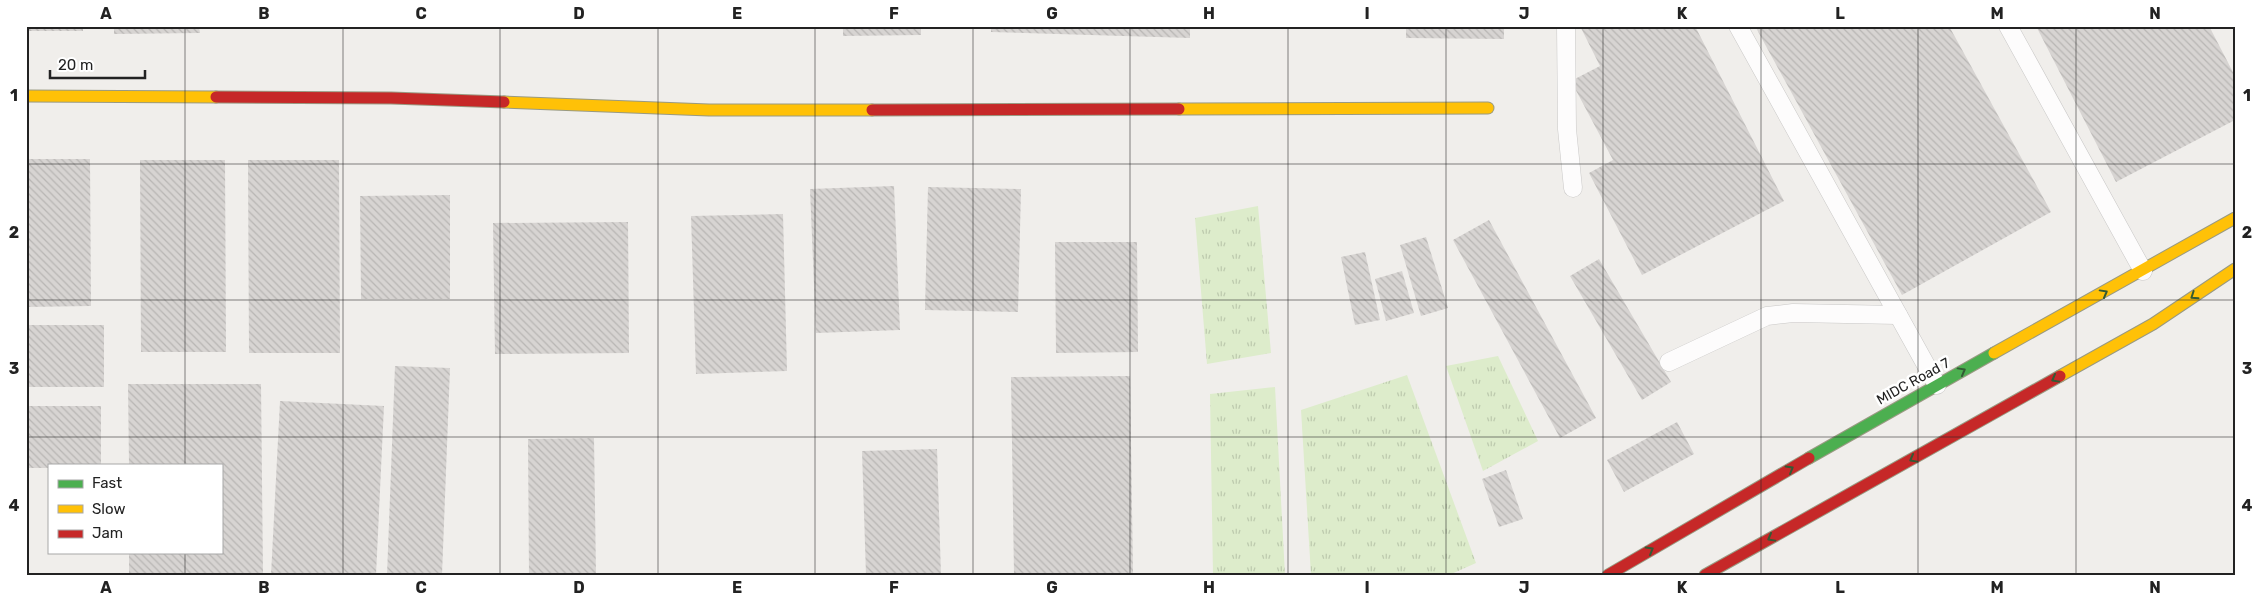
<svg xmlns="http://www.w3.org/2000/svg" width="2261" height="601" font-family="Rubik,sans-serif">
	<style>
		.grass { fill: url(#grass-tufts) }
		.building { fill: url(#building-back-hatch) }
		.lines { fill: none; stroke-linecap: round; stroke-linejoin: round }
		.lane-casing { stroke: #c9c8c7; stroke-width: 19 }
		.fast-casing { stroke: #999a82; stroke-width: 13 }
		.slow-casing { stroke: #999a82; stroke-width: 13 }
		.jam-casing { stroke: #999a82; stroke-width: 13 }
		.lane { stroke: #fdfcfc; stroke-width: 18 }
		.fast { stroke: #4caf50; stroke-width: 11 }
		.slow { stroke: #ffc107; stroke-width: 11 }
		.jam { stroke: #c62828; stroke-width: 11 }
		.oneway { stroke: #335a34 }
		.grid { fill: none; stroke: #222; stroke-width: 1; stroke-opacity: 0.55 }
		.labels { text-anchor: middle; stroke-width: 5; stroke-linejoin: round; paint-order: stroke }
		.street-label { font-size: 14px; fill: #222; stroke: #fff }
		.neatline { fill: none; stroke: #222; stroke-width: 2 }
		.grid-label { font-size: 16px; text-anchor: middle; font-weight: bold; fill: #222 }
	</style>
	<defs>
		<pattern id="grass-tufts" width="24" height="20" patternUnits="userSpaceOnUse" patternTransform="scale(1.25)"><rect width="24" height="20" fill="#ddeccb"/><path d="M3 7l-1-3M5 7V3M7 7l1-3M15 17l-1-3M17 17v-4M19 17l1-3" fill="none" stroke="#bdcaae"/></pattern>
		<pattern id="building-back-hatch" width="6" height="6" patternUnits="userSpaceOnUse" patternTransform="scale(1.25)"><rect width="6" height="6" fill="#d7d4d2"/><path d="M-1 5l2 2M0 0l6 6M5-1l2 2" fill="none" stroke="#b8b6b4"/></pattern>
	</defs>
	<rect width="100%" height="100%" fill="#f0eeeb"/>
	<g class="grass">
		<polygon points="1258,206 1271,353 1207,364 1195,218"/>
		<polygon points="1498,356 1538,441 1483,471 1446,366"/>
		<polygon points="1407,375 1476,563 1449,575 1311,575 1301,410"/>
		<polygon points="1275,387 1285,575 1213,575 1210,394"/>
	</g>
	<g class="building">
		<rect x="26" y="26" width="57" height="5"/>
		<polygon points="114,26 199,26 200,33 114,34"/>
		<polygon points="843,26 921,26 921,35 843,36"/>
		<polygon points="991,26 1190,26 1190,38 991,32"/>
		<polygon points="1406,26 1504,26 1504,39 1406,38"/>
		<polygon points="1580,26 1695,26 1784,201 1642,275 1589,173 1613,160 1571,81 1600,66"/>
		<polygon points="1755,26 1949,26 2051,212 1902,295"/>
		<polygon points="2036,26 2209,26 2235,76 2235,120 2116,182"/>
		<polygon points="26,159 90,159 91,306 26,307"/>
		<polygon points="140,160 225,160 226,352 141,352"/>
		<polygon points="248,160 339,160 340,353 249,353"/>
		<polygon points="894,186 900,330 816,333 810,189"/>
		<polygon points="928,187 1021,189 1018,312 925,310"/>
		<polygon points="450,195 450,299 361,299 360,196"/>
		<polygon points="783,214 787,371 696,374 691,216"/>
		<polygon points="1489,220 1596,418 1560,438 1453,240"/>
		<polygon points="628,222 629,353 495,354 493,223"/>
		<polygon points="1426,237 1448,308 1421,316 1400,245"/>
		<polygon points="1055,242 1137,242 1138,352 1056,353"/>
		<polygon points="1365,252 1380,320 1355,325 1341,257"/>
		<polygon points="1599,259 1671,382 1642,400 1570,276"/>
		<polygon points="1402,271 1414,313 1386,321 1375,279"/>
		<rect x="26" y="325" width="78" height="62"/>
		<polygon points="395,366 450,368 442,575 387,575"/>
		<polygon points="1130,376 1133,575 1014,575 1011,377"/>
		<polygon points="128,384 261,384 263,575 129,575 129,552 221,552 221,465 129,465"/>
		<polygon points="280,401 384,406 376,575 271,575"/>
		<polygon points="26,406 101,406 101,465 49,465 49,468 26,468"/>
		<polygon points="1677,422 1694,454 1624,492 1607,460"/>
		<polygon points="594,438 596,575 529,575 528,439"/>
		<polygon points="937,449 941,575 866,575 862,451"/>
		<polygon points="1506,470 1523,519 1499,527 1482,479"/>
	</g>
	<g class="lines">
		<g class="lane-casing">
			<g id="lane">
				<polyline points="1566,26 1567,129 1573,188"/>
				<polyline points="1738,26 1937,385"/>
				<polyline points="2008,26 2143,271"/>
				<polyline points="1669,362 1767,316 1793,313 1898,315"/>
			</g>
		</g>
		<g class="fast-casing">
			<polyline id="fast" points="1809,458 1994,353"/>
		</g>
		<g class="slow-casing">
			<g id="slow">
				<polyline points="26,96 216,97"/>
				<polyline points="504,102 709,110 872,110"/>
				<polyline points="1179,109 1488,108"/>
				<polyline points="1994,353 2235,218"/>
				<polyline points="2060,376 2153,324 2235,269"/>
			</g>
		</g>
		<g class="jam-casing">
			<g id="jam">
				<polyline points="216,97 391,98 504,102"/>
				<polyline points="872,110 1179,109"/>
				<polyline points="1608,575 1809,458"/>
				<polyline points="1705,575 2060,376"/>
			</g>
		</g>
		<use href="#lane" class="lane"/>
		<use href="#fast" class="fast"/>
		<use href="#slow" class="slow"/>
		<use href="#jam" class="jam"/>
	</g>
	<defs><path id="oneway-chevron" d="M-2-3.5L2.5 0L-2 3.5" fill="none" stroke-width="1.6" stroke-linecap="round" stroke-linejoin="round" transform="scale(1.25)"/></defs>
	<g class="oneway">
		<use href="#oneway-chevron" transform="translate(2104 293) rotate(-29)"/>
		<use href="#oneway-chevron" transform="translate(2194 296) rotate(146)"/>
		<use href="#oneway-chevron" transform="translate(1962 371) rotate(-29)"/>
		<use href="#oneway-chevron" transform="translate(2055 379) rotate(151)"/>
		<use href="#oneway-chevron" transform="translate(1913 459) rotate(151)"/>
		<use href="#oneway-chevron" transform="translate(1790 469) rotate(-30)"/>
		<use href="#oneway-chevron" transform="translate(1771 538) rotate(151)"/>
		<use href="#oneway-chevron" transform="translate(1650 550) rotate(-30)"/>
	</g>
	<path class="grid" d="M 185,26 L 185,465M 343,26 L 343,575M 500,26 L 500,575M 658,26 L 658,575M 815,26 L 815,575M 973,26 L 973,575M 1130,26 L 1130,575M 1288,26 L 1288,575M 1446,26 L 1446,575M 1603,26 L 1603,575M 1761,26 L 1761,575M 1918,26 L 1918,575M 2076,26 L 2076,575M 26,164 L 2235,164M 26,300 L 2235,300M 26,437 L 2235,437M 185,552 L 185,575"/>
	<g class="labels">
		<g class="street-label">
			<text transform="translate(1913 381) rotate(-29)" y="5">MIDC Road 7</text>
		</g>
	</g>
	<rect width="2261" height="601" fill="none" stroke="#ffffff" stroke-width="55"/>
	<rect x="48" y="464" width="175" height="90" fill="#ffffff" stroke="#a7a7a7"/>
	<rect x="58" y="480" width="25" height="8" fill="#4caf50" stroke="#a7a7a7"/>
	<text x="92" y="488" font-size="15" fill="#222222">Fast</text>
	<rect x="58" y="505" width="25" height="8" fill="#ffc107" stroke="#a7a7a7"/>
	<text x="92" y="514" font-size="15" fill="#222222">Slow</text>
	<rect x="58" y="530" width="25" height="8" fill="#c62828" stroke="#a7a7a7"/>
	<text x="92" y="538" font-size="15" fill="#222222">Jam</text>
	<path d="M50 70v8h95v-8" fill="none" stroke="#222222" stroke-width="2.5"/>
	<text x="58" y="70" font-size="15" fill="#222222" stroke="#ffffff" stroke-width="4" paint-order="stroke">20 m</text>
	<rect x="28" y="28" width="2206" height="546" class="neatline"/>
	<g class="grid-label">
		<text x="106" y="19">A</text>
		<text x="264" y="19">B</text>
		<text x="421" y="19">C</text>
		<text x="579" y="19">D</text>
		<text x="737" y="19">E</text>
		<text x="894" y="19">F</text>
		<text x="1052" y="19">G</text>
		<text x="1209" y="19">H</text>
		<text x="1367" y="19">I</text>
		<text x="1524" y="19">J</text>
		<text x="1682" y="19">K</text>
		<text x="1840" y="19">L</text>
		<text x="1997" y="19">M</text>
		<text x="2155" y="19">N</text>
		<text x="14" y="101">1</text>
		<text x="2247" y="101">1</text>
		<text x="14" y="238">2</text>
		<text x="2247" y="238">2</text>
		<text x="14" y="374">3</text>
		<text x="2247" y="374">3</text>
		<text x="14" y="511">4</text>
		<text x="2247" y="511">4</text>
		<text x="106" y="593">A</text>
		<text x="264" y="593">B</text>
		<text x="421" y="593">C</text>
		<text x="579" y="593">D</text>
		<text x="737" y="593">E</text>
		<text x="894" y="593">F</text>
		<text x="1052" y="593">G</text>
		<text x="1209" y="593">H</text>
		<text x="1367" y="593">I</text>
		<text x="1524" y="593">J</text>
		<text x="1682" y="593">K</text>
		<text x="1840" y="593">L</text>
		<text x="1997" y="593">M</text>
		<text x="2155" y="593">N</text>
	</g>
</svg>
